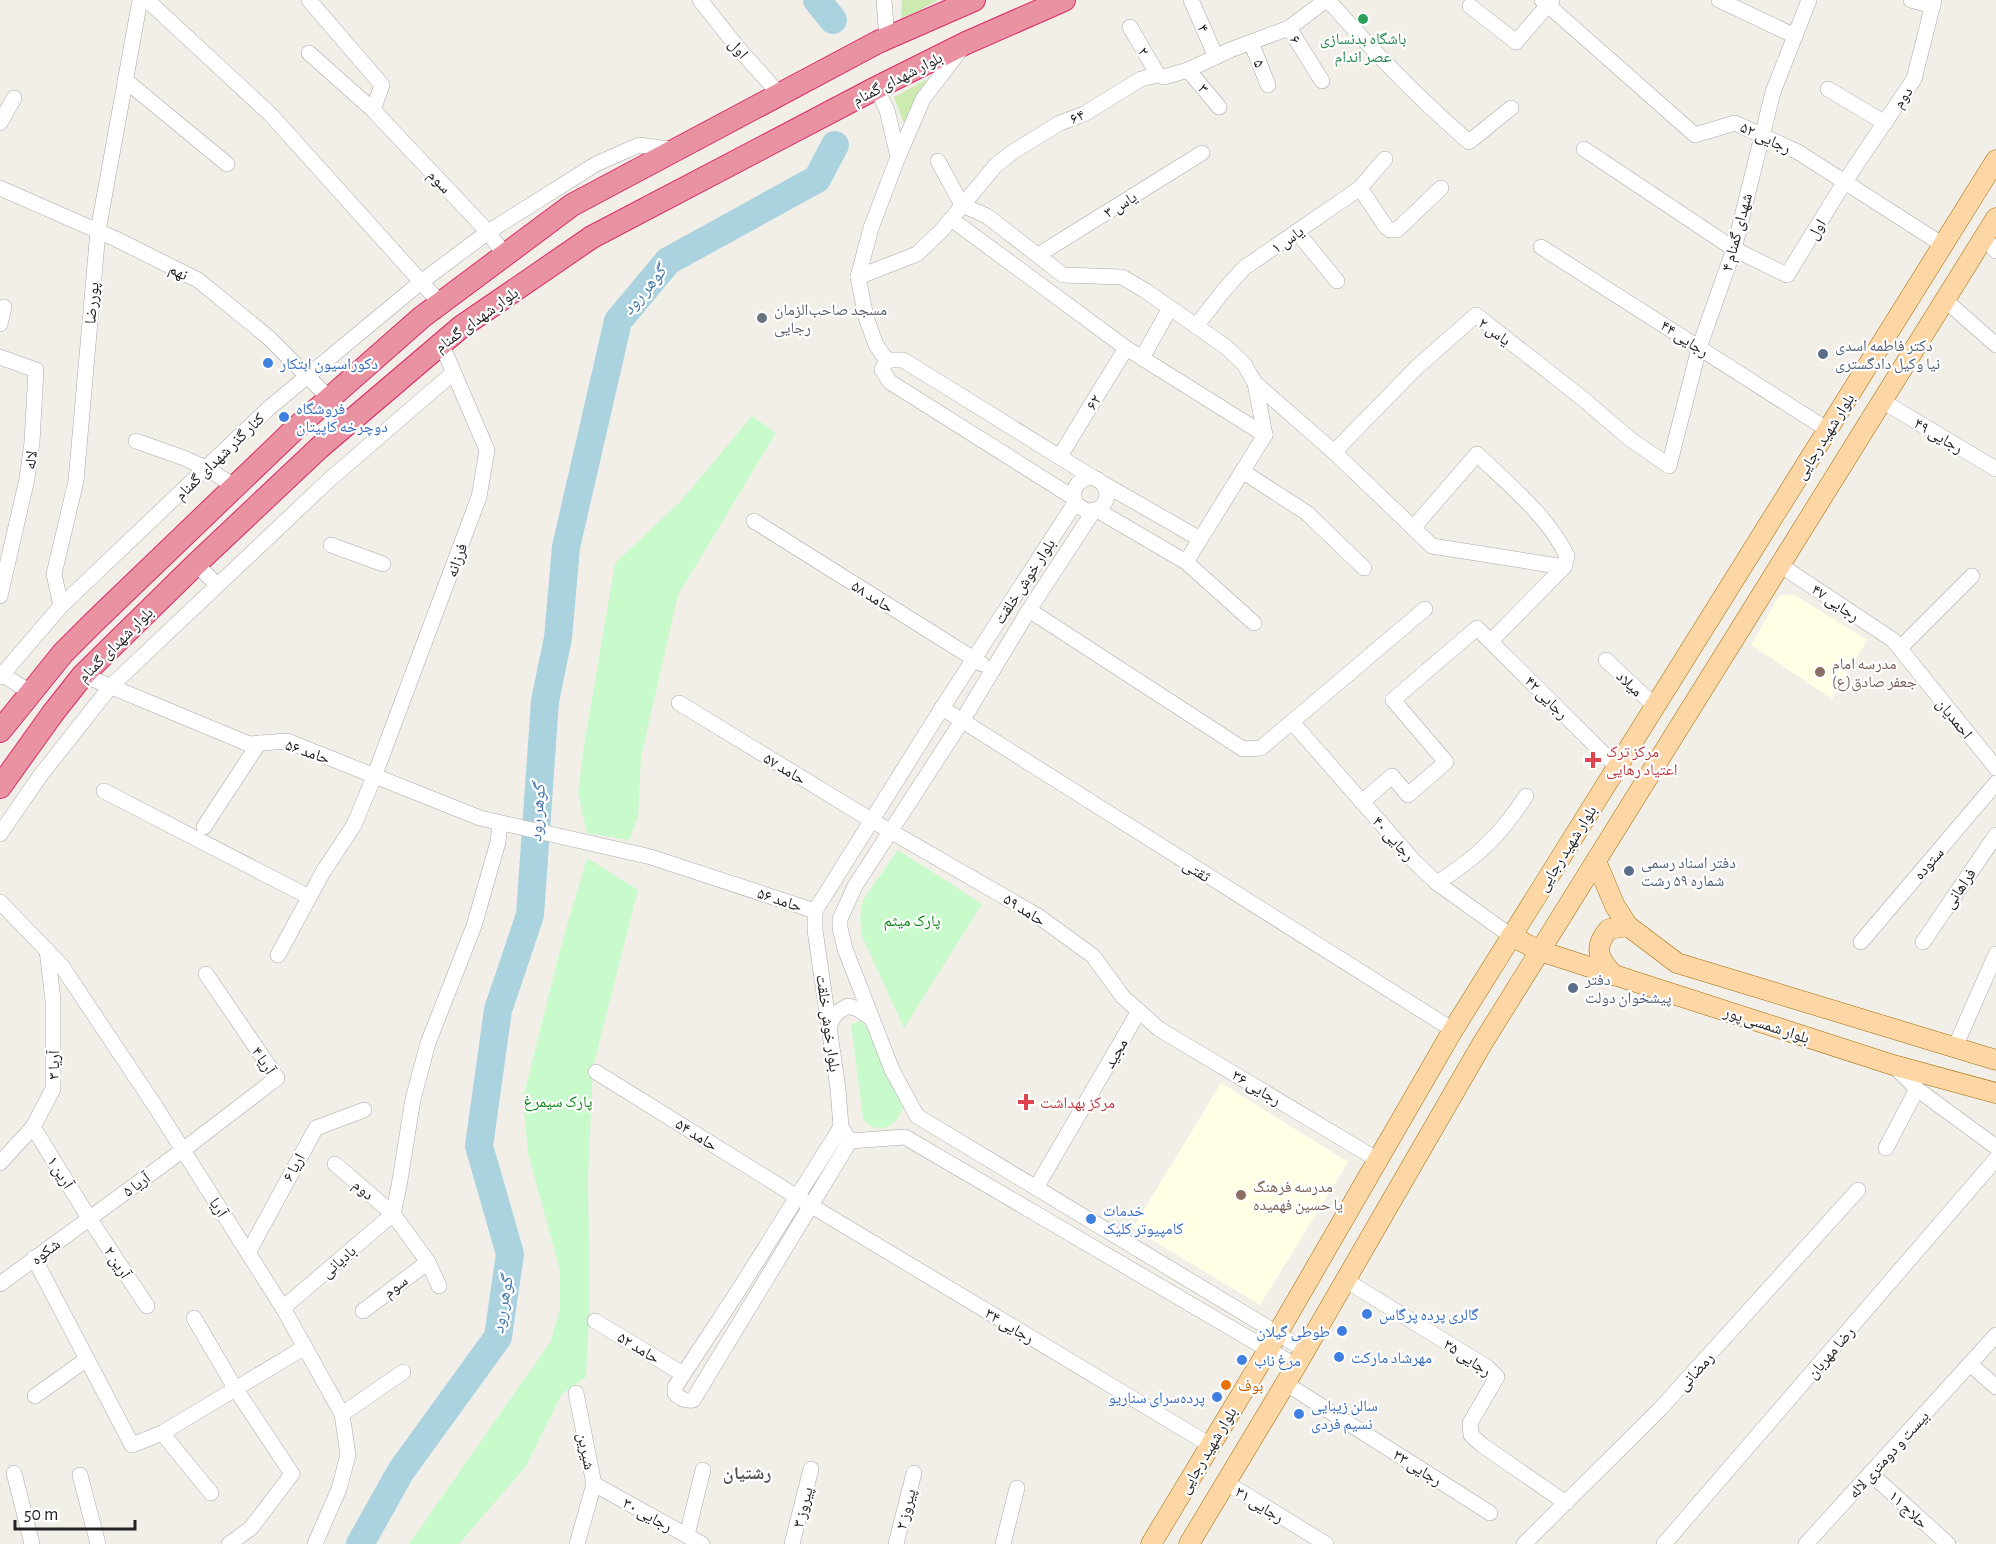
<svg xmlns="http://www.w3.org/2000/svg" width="1996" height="1544" font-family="'Alegreya Sans','Noto Naskh Arabic',sans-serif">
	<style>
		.education { fill: #ffffe5 }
		.grass { fill: #cdebb0 }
		.park { fill: #c8facc }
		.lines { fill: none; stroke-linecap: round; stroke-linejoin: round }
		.river { stroke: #aad3df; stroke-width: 28 }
		.minor-casing { stroke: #a9a9a9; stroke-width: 16 }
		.major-casing { stroke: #a06b00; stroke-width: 21 }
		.highway-casing { stroke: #dc2a67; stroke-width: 24 }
		.minor { stroke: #fff; stroke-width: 15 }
		.major { stroke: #fcd6a4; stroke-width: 20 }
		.highway { stroke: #e892a2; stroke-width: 22 }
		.leisure-dot { fill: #2e9e5b; stroke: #fff; stroke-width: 2 }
		.worship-dot { fill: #6b7280; stroke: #fff; stroke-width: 2 }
		.service-dot { fill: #5c6f8a; stroke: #fff; stroke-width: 2 }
		.shop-dot { fill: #3f7fe0; stroke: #fff; stroke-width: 2 }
		.education-dot { fill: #8d6e63; stroke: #fff; stroke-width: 2 }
		.health-dot { fill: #e0444e; stroke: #fff; stroke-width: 2 }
		.food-dot { fill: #e8710a; stroke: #fff; stroke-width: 2 }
		.labels { text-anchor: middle; stroke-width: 4.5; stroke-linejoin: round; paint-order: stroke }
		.street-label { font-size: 16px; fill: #222; stroke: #fff }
		.leisure-label { font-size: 16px; fill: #27864d; stroke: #fff }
		.worship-label { font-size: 16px; fill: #5b616d; stroke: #fff; text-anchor: start }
		.service-label { font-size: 16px; fill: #4e5e75; stroke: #fff; text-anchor: start }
		.shop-label { font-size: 16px; fill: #366cbe; stroke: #fff; text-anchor: start }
		.education-label { font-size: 16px; fill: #785e54; stroke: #fff; text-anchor: start }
		.health-label { font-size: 16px; fill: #be3a42; stroke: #fff; text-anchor: start }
		.park-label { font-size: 16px; fill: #0c8416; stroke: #fff }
		.food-label { font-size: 16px; fill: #c56008; stroke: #fff; text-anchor: start }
		.water-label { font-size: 18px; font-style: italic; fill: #4a7aab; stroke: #fff }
		.neighbourhood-label { font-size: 18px; font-weight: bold; fill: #555; stroke: #fff }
	</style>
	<rect width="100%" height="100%" fill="#f2efe9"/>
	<g class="education">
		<polygon points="1793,594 1867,640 1832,699 1751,645 1779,596"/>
		<polygon points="1221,1083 1348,1162 1260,1305 1133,1228"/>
	</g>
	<g class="grass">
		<polygon points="902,0 938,0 901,21"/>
		<polygon points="927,79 905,126 894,97"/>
	</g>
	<g class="park">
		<polygon points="752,416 776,433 678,595 641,757 638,817 629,840 587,833 578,793 583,752 615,563 681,501"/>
		<polygon points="898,850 982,904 904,1028 862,936 860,918 863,900"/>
		<polygon points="587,858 638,890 593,1067 588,1179 590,1298 586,1377 562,1394 526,1466 459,1544 409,1544 551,1341 560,1308 560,1271 528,1153 523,1098 561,946"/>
		<path d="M 860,1021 L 866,1026 L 903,1107 C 897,1127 878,1137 863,1119 L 851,1024 Z"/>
	</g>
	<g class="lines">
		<g class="river">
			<polyline points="817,0 833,20"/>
			<polyline points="360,1544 401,1471 498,1337 510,1254 479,1146 498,1010 530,915 545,701 558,638 566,547 618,321 668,261 817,179 835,145"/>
		</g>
		<g class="minor-casing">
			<g id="minor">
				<polyline points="147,0 271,115 441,304"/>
				<polyline points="309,0 382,85 373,110"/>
				<polyline points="700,0 738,48 780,95"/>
				<polyline points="884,0 887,39"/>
				<polyline points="1191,0 1216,57"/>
				<path d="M 1328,0 C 1372,50 1418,98 1469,142 L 1511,108"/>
				<polyline points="1542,0 1695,135 1735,123 1798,152 1943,245"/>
				<polyline points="1719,0 1795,36"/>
				<polyline points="1911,0 1933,6"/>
				<polyline points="1470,6 1516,42 1552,0"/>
				<polyline points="1130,27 1158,75"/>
				<polyline points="1289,28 1322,81"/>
				<polyline points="1251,42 1268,85"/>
				<polyline points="309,53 373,110 488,232 505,255"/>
				<polyline points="1188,70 1219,107"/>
				<polyline points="125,80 227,164"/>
				<polyline points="876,88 887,110 898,157"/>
				<polyline points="1828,89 1885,123"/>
				<polyline points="0,123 14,98"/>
				<polyline points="1584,149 1734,249 1787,275 1844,183 1914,79 1934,0"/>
				<polyline points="938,161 962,205 987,216 1063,275 1122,277 1146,291 1226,347 1244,364 1255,383 1265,435 1186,562"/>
				<polyline points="0,188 116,239 198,280 268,337 329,398"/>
				<polyline points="1360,188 1386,227 1390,230 1397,230 1441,188"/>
				<polyline points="951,219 1126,348 1265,435"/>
				<polyline points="1297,232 1337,281"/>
				<polyline points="1984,237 1996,251"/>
				<polyline points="1541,247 1828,430"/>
				<polyline points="1038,255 1202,153"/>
				<polyline points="858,277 917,254 942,230 995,166 1014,151 1060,123 1084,114 1141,79 1158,75 1164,77 1188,70 1230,50 1289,28 1326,0"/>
				<polyline points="1945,300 1996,345"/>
				<polyline points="0,324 4,307"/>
				<polyline points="1196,326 1225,289 1244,268 1360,188 1385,159"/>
				<polyline points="0,357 36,370 32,442 27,479 0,596"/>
				<polyline points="1142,358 1170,308"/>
				<polyline points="887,360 876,345 866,317 858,277 871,228 898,157 923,99 962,48"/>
				<path d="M 887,360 L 903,360 L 1092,477 C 1115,485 1110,512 1086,511 L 1075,503 C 1071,488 1078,479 1092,477"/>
				<polyline points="887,360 882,370 890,382 1074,498"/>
				<polyline points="1255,383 1334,452 1417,367 1476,315 1582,398 1630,439 1669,466 1699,348 1734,249 1773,92 1809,0"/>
				<polyline points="1882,401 1996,469"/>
				<polyline points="136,441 184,458 208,469 234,486"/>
				<polyline points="1334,452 1432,546 1564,567"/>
				<polyline points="1060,456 1126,348"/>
				<polyline points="1242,471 1307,513 1364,568"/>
				<polyline points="1104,484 1200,539"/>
				<polyline points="1097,510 1186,562 1254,623"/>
				<polyline points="1093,512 1029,610 962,721 855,886 840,919 840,928 845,949 892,1070 917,1116 1305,1350"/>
				<polyline points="754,521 982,664"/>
				<path d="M 1413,528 L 1477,454 C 1509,485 1548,516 1567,556 L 1564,567 L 1491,641"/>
				<polyline points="331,545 383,564"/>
				<polyline points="196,564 217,585"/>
				<polyline points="1780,565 1893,640 1996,768"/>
				<polyline points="61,606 54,574 76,481 98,231 140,0"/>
				<polyline points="1029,610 1243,749 1261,748 1425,609"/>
				<polyline points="1900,648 1972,576"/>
				<polyline points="1606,660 1655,706"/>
				<polyline points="0,673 30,692"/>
				<polyline points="83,675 249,744 287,741 480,818 651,857 815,911"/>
				<polyline points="0,677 61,606 269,408 421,282 488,232 596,164 639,145 676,150"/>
				<polyline points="679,703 871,820 1038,916 1093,956 1123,997 1159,1029 1378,1160"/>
				<polyline points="942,708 1453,1030"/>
				<polyline points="1293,723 1413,860 1437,883 1511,936"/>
				<polyline points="104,791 309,897"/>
				<polyline points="1362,802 1392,776 1408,795 1446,762 1393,700 1477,628 1617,767"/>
				<polyline points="204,827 259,743"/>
				<polyline points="0,834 40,776 111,686 329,480 453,373"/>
				<path d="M 1437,883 C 1477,857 1500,836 1526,796"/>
				<polyline points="0,902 61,965 155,1106 283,1308 342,1414 348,1455 339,1489 315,1544"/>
				<polyline points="1861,942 1996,783"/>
				<polyline points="1923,942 1996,835"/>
				<polyline points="278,955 323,872 354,825 374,777 479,497 487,450 441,343"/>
				<polyline points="829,1026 836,1013 848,1006 858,1009 872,1019"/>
				<polyline points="1955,1047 1996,954"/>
				<polyline points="1893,1065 1917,1089 1996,1147"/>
				<polyline points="596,1072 810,1205 1210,1445"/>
				<polyline points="33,1127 89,1218 147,1306"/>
				<path d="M 841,1127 L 740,1288 L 675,1387 L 675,1393 C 680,1399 685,1401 693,1400 L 850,1141"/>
				<polyline points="850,1141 841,1127 838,1089 815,930 815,911 942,708 1075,503"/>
				<polyline points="850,1141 905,1137 1296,1366"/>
				<polyline points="1886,1148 1917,1089"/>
				<polyline points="0,1163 33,1127 53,1089 53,1000 47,950"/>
				<polyline points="1036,1188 1139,1011"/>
				<polyline points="248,1253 316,1128 364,1110"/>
				<polyline points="34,1258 132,1445 162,1433 305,1347"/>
				<polyline points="1345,1280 1487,1367 1497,1377 1470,1423 1471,1435 1482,1445 1566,1503"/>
				<polyline points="0,1284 183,1150 277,1078 206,974"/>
				<polyline points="439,1286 428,1262 393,1214 399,1186 413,1099 428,1043 474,926 498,842 500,823"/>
				<polyline points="283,1308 393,1214 335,1164"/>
				<polyline points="363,1311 428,1262"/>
				<polyline points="194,1318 235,1388 292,1474 251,1528 229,1544"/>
				<polyline points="595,1321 683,1374"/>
				<polyline points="1970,1364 1996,1387"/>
				<polyline points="1285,1383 1490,1513"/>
				<polyline points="576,1393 594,1484 577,1544"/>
				<polyline points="35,1396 87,1359"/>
				<polyline points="342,1414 403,1372"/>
				<polyline points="162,1433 211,1493"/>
				<polyline points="14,1473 32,1544"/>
				<polyline points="1870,1473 1948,1544"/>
				<polyline points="80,1475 98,1544"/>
				<polyline points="1225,1482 1326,1544"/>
				<polyline points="594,1484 702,1544"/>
				<polyline points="687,1535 703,1470"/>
				<polyline points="792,1544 811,1469"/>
				<polyline points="896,1544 914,1473"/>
				<polyline points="1003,1544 1017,1488"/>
				<polyline points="1524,1544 1660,1409 1858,1190"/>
				<polyline points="1664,1544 1996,1159"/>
				<polyline points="1806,1544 1996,1335"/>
			</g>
		</g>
		<g class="major-casing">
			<g id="major">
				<polyline points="1596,861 1615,906 1628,926 1677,963 1996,1060"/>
				<polyline points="1511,936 1540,951 1893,1065 1996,1093"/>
				<path d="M 1614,975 C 1598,959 1593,947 1609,929 L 1628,926"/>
				<polyline points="1151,1544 1268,1350 1453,1030 1996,160"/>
				<polyline points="1189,1544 1296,1366 1482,1044 1996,218"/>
			</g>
		</g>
		<g class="highway-casing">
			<g id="highway">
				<polyline points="0,731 63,653 95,621 297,427 422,317 572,205 878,42 974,0"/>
				<polyline points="0,787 53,713 83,675 196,564 319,448 461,327 592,237 876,88 966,43 1064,0"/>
			</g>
		</g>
		<use href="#minor" class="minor"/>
		<use href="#major" class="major"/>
		<use href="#highway" class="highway"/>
	</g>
	<circle class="leisure-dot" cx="1363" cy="19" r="6"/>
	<circle class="worship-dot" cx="762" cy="318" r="6"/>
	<g class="service-dot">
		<circle cx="1823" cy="354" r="6"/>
		<circle cx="1629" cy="871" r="6"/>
		<circle cx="1573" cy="988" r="6"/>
	</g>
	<g class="shop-dot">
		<circle cx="268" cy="363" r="6"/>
		<circle cx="284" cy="417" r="6"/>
		<circle cx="1091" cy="1219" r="6"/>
		<circle cx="1367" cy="1314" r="6"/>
		<circle cx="1342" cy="1331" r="6"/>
		<circle cx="1339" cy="1357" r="6"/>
		<circle cx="1242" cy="1360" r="6"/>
		<circle cx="1217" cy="1397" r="6"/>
		<circle cx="1299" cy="1414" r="6"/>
	</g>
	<g class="education-dot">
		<circle cx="1820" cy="672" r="6"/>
		<circle cx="1241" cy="1195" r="6"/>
	</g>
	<g class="health-dot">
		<path d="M1590 751h6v6h6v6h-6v6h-6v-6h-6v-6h6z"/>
		<path d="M1023 1093h6v6h6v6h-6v6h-6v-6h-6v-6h6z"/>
	</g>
	<circle class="food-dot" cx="1226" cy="1385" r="6"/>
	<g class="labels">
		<g class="street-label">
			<text transform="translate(1204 28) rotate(67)" y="6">۴</text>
			<text transform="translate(1296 39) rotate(58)" y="6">۶</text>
			<text transform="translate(739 48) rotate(50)" y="6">اول</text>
			<text transform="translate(1144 51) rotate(59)" y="6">۲</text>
			<text transform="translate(1260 63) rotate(68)" y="6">۵</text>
			<text transform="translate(897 78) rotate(-27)" y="6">بلوار شهدای گمنام</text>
			<text transform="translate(1204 88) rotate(51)" y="6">۳</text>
			<text transform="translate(1902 97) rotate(-56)" y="6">دوم</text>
			<text transform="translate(1077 116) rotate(-24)" y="6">۶۴</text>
			<text transform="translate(1766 137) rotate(25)" y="6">رجایی ۵۲</text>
			<text transform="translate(440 181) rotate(47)" y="6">سوم</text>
			<text transform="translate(1120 204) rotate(-32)" y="6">یاس ۳</text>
			<text transform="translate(1816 229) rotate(-58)" y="6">اول</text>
			<text transform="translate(1736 232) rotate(-75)" y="6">شهدای گمنام ۴</text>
			<text transform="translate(1287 239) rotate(-35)" y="6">یاس ۱</text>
			<text transform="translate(179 271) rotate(27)" y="6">نهم</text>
			<text transform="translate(91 303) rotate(-85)" y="6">پوررضا</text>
			<text transform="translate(476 319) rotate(-36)" y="6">بلوار شهدای گمنام</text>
			<text transform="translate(1495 331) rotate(36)" y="6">یاس ۲</text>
			<text transform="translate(1685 338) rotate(33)" y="6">رجایی ۴۴</text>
			<text transform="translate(1093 402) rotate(-59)" y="6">۶۲</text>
			<text transform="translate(1939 435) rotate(31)" y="6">رجایی ۴۹</text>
			<text transform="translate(1824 436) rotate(-58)" y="6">بلوار شهید رجایی</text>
			<text transform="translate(219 456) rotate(-44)" y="6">کنار گذر شهدای گمنام</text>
			<text transform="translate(30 460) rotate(-83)" y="6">لاله</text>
			<text transform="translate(456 560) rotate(-70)" y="6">فرزانه</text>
			<text transform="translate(1024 581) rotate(-57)" y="6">بلوار خوش خلقت</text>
			<text transform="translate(873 596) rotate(32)" y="6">حامد ۵۸</text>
			<text transform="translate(1836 602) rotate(34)" y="6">رجایی ۴۷</text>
			<text transform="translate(115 644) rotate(-45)" y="6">بلوار شهدای گمنام</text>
			<text transform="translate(1630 683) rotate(43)" y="6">میلاد</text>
			<text transform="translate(1547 697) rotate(45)" y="6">رجایی ۴۲</text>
			<text transform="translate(1955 718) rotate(51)" y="6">احمدیان</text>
			<text transform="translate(308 751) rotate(19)" y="6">حامد ۵۶</text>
			<text transform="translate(785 768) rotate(31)" y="6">حامد ۵۷</text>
			<text transform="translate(1394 838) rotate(48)" y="6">رجایی ۴۰</text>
			<text transform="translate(1566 848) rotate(-58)" y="6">بلوار شهید رجایی</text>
			<text transform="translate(1928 863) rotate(-49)" y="6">ستوده</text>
			<text transform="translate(1197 870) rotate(32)" y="6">ثقتی</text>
			<text transform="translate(1959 888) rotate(-56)" y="6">فراهانی</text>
			<text transform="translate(780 899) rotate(18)" y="6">حامد ۵۶</text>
			<text transform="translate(1025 909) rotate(32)" y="6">حامد ۵۹</text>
			<text transform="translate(829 1023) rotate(82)" y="6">بلوار خوش خلقت</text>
			<text transform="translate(1767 1024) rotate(18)" y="6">بلوار شمسی پور</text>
			<text transform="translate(1115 1053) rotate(-60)" y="6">مجید</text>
			<text transform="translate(264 1060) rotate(57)" y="6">آریا ۴</text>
			<text transform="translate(53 1065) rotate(-89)" y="6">آریا ۳</text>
			<text transform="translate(1257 1087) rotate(31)" y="6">رجایی ۳۶</text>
			<text transform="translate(697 1134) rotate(32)" y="6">حامد ۵۴</text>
			<text transform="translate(293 1167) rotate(-61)" y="6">اریا ۶</text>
			<text transform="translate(61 1172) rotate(58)" y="6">آرین ۱</text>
			<text transform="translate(136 1184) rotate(-36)" y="6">آریا ۵</text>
			<text transform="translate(364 1189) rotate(41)" y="6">دوم</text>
			<text transform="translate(219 1207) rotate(58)" y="6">آریا</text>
			<text transform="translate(45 1251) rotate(-37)" y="6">شکوه</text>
			<text transform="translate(338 1261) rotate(-41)" y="6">بادیانی</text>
			<text transform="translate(118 1262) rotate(57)" y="6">آرین ۲</text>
			<text transform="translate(395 1286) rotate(-37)" y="6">سوم</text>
			<text transform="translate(1010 1325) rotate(31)" y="6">رجایی ۳۴</text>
			<text transform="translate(639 1347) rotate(31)" y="6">حامد ۵۲</text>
			<text transform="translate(1830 1352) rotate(-49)" y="6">رضا مهربان</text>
			<text transform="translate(1468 1357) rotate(34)" y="6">رجایی ۳۵</text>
			<text transform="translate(1695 1371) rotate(-48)" y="6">رمضانی</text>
			<text transform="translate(1207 1450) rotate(-59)" y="6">بلوار شهید رجایی</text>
			<text transform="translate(587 1451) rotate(79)" y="6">شیرین</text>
			<text transform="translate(1888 1454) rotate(-48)" y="6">بیست و دومتری لاله</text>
			<text transform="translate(1418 1467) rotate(32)" y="6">رجایی ۳۳</text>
			<text transform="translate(1260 1504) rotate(32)" y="6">رجایی ۳۱</text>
			<text transform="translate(802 1507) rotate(-76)" y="6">پیروز ۳</text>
			<text transform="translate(905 1509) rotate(-76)" y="6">پیروز ۲</text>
			<text transform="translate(1909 1509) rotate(43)" y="6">حلاج ۱۱</text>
			<text transform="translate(648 1514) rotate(29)" y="6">رجایی ۳۰</text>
		</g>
		<g class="leisure-label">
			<text x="1363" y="44">باشگاه بدنسازی<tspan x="1363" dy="18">عصر اندام</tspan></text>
		</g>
		<g class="worship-label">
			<text x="774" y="315">مسجد صاحب‌الزمان<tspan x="774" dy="18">رجایی</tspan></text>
		</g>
		<g class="service-label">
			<text x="1835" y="351">دکتر فاطمه اسدی<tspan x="1835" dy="18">نیا وکیل دادگستری</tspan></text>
			<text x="1641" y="868">دفتر اسناد رسمی<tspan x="1641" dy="18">شماره ۵۹ رشت</tspan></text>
			<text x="1585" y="985">دفتر<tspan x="1585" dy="18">پیشخوان دولت</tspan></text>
		</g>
		<g class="shop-label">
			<text x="280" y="369">دکوراسیون ابتکار</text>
			<text x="296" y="414">فروشگاه<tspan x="296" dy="18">دوچرخه کاپیتان</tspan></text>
			<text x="1103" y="1216">خدمات<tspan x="1103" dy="18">کامپیوتر کلیک</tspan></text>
			<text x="1379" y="1320">گالری پرده پرگاس</text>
			<text x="1330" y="1337" text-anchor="end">طوطی گیلان</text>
			<text x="1351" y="1363">مهرشاد مارکت</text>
			<text x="1254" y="1366">مرغ ناب</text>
			<text x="1205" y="1403" text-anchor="end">پرده‌سرای سناریو</text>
			<text x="1311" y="1411">سالن زیبایی<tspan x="1311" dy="18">نسیم فردی</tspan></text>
		</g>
		<g class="education-label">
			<text x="1832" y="669">مدرسه امام<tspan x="1832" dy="18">جعفر صادق(ع)</tspan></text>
			<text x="1253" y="1192">مدرسه فرهنگ<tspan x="1253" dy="18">یا حسین فهمیده</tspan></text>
		</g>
		<g class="health-label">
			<text x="1606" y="757">مرکز ترک<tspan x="1606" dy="18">اعتیاد رهایی</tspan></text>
			<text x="1040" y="1108">مرکز بهداشت</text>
		</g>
		<g class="park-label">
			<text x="912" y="926">پارک میثم</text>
			<text x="558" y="1107">پارک سیمرغ</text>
		</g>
		<g class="food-label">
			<text x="1238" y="1391">بوف</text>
		</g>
		<g class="water-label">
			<text transform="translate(644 290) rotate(-50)" y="6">گوهر رود</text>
			<text transform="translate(537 813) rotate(-86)" y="6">گوهر رود</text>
			<text transform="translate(502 1305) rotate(-80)" y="6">گوهر رود</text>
		</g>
		<g class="neighbourhood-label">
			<text x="747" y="1479">رشتیان</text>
		</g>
	</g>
	<path d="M15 1520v9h120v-9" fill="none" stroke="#222222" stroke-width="3"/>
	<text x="24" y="1520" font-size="18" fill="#222222" stroke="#ffffff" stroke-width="4.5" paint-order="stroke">50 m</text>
</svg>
